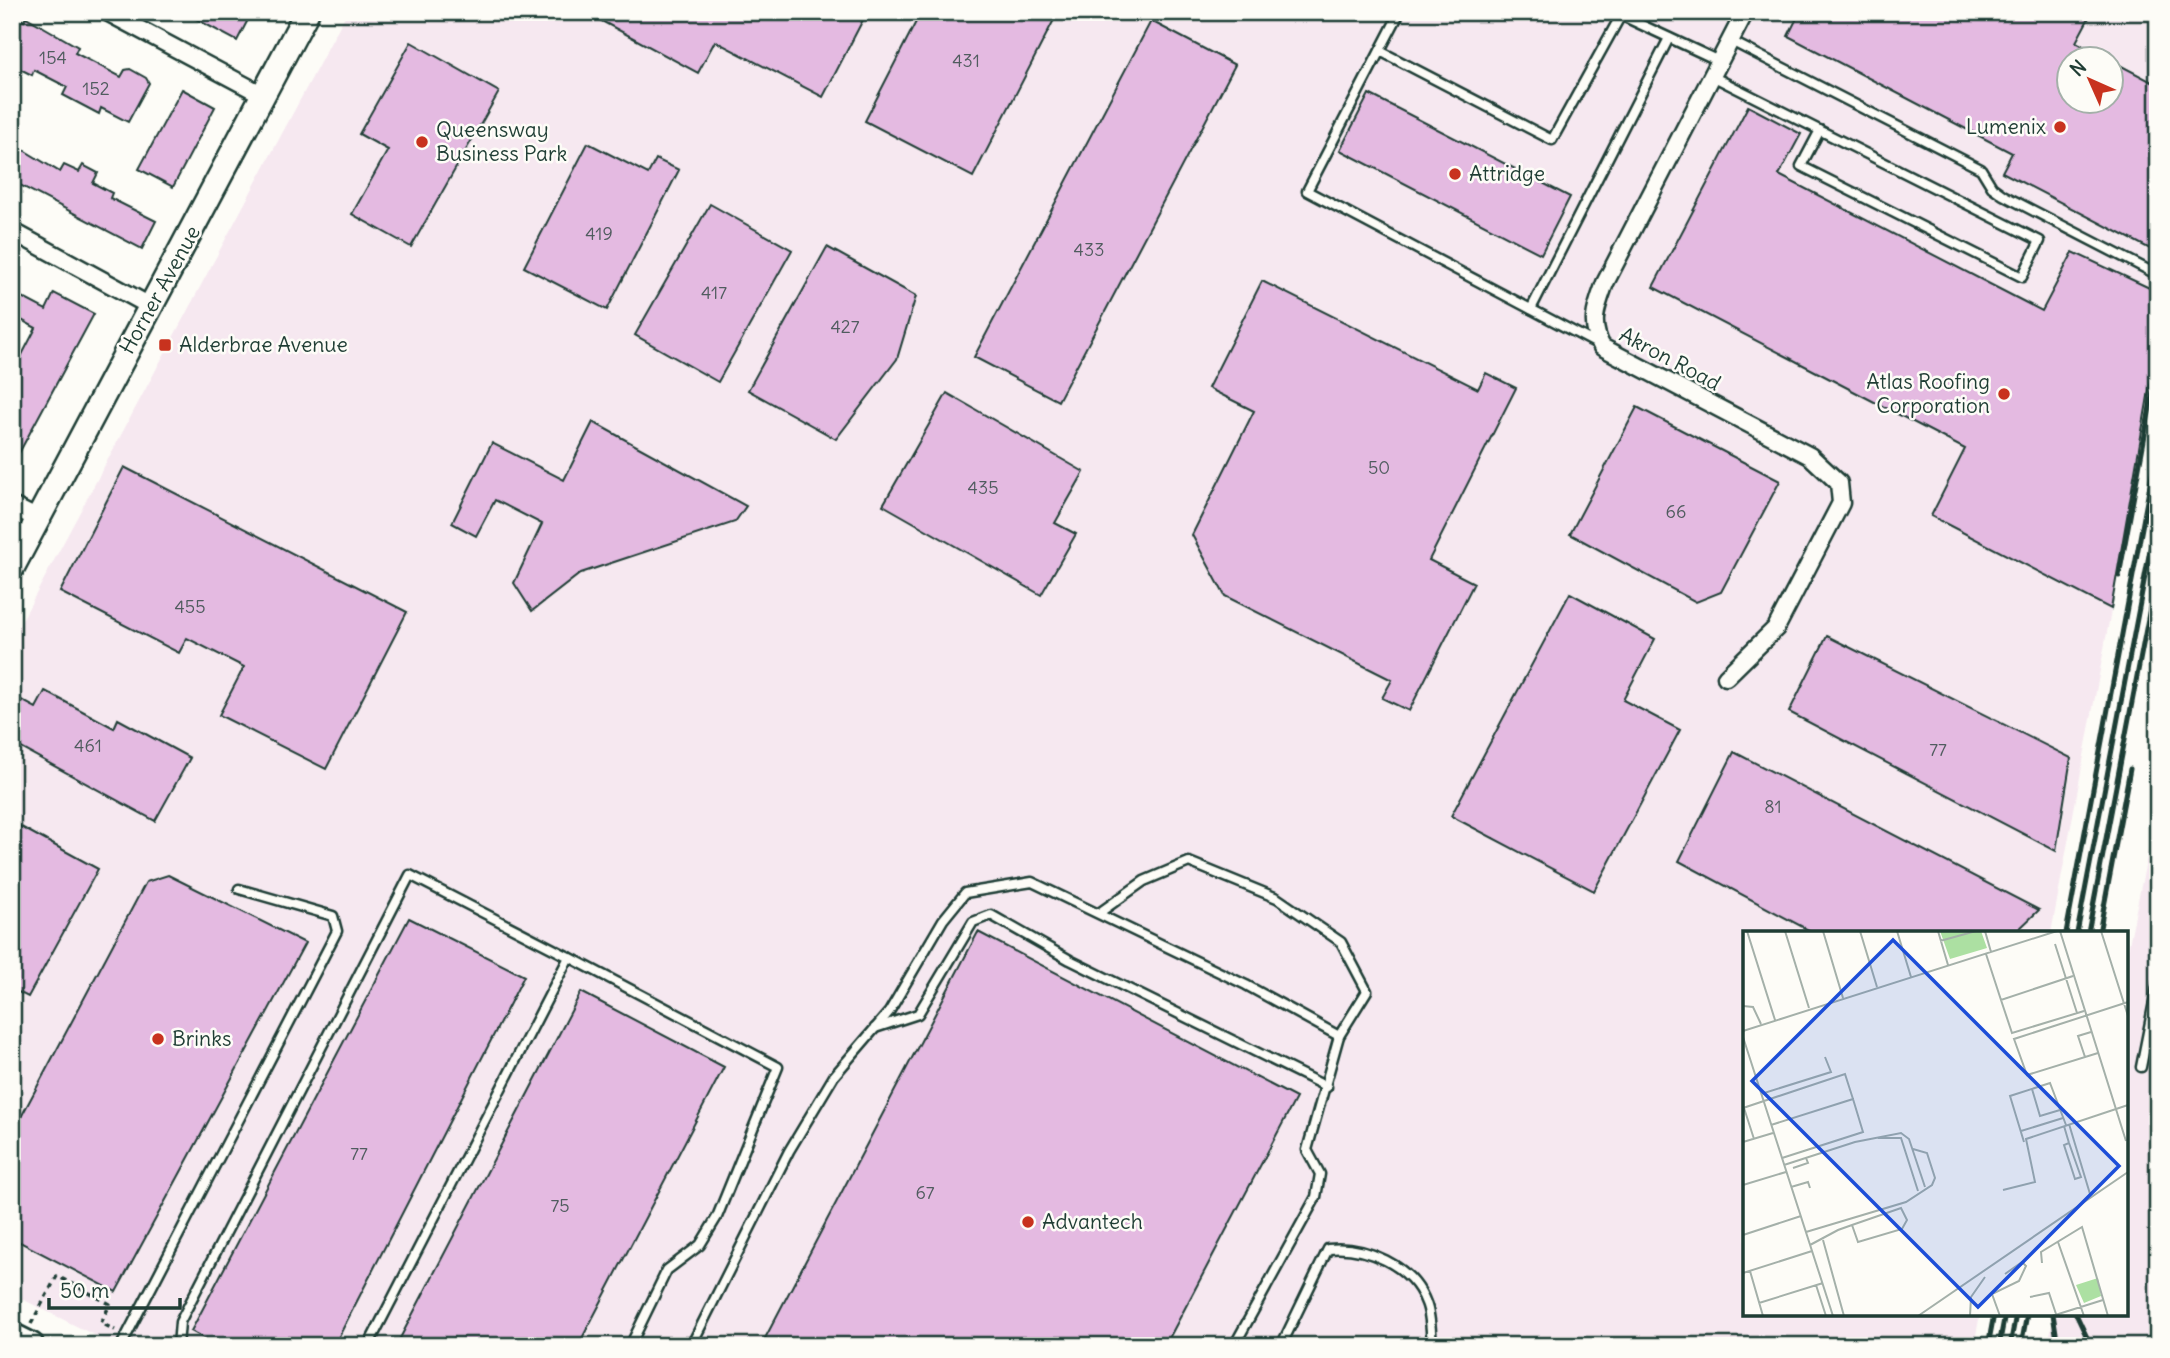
<svg xmlns="http://www.w3.org/2000/svg" width="2170" height="1358" font-family="Delius,sans-serif">
	<style>
		.built { fill: #f6e8f0; fill-rule: evenodd }
		.building { fill: #e4bae1; stroke: #1f3d34; stroke-width: 2 }
		.lines { fill: none; stroke-linecap: round; stroke-linejoin: round }
		.lane-casing { stroke: #1f3d34; stroke-width: 13 }
		.street-casing { stroke: #1f3d34; stroke-width: 21 }
		.secondary-casing { stroke: #1f3d34; stroke-width: 28 }
		.primary-casing { stroke: #1f3d34; stroke-width: 32 }
		.path { stroke: #1f3d34; stroke-width: 3.5; stroke-dasharray: 5 5; stroke-linecap: butt }
		.lane { stroke: #fdfcf7; stroke-width: 8 }
		.street { stroke: #fdfcf7; stroke-width: 16 }
		.secondary { stroke: #fdfcf7; stroke-width: 23 }
		.primary { stroke: #fdfcf7; stroke-width: 26 }
		.rail { stroke: #1f3d34; stroke-width: 5 }
		.poi-dot { fill: #c8321e; stroke: #fdfcf7; stroke-width: 2.5 }
		.labels { text-anchor: middle; stroke-width: 5; stroke-linejoin: round; paint-order: stroke }
		.number-label { font-size: 18px; fill: #505c5f }
		.poi-label { font-size: 21px; fill: #1f3d34; stroke: #fdfcf7; text-anchor: start }
		.street-label { font-size: 21px; fill: #1f3d34; stroke: #fdfcf7 }
		.inset-road { fill: none; stroke: #a4b0a9; stroke-width: 2 }
		.view { fill: #1d4ed8; fill-opacity: 0.15; stroke: #1d4ed8; stroke-width: 3.5 }
		.inset-edge { fill: none; stroke: #1f3d34; stroke-width: 3.5 }
	</style>
	<rect width="100%" height="100%" fill="#fdfcf7"/>
	<filter id="ink" filterUnits="userSpaceOnUse"><feTurbulence type="fractalNoise" baseFrequency=".0143" numOctaves="2"/><feDisplacementMap in="SourceGraphic" scale="14" xChannelSelector="R" yChannelSelector="G"/><feConvolveMatrix kernelMatrix="1 2 1 2 8 2 1 2 1" color-interpolation-filters="sRGB"/></filter>
	<g filter="url(#ink)">
		<g class="built">
			<path d="M 347,12 L 2158,12 L 2158,359 L 2051,933 L 1745,933 L 1745,1314 L 1980,1314 L 1974,1346 L 116,1346 L 12,1294 L 12,639 ZM 2068,60 L 2110,60 L 2110,102 L 2068,102 Z"/>
			<polygon points="2158,803 2158,1346 2048,1346 2054,1314 2126,1314 2126,959"/>
		</g>
		<g class="building">
			<polygon points="183,12 252,12 237,41"/>
			<polygon points="585,12 867,12 823,97 715,41 698,73"/>
			<polygon points="921,12 1058,12 973,177 865,121"/>
			<polygon points="1800,12 2092,12 2076,42 2109,60 2068,60 2068,102 2110,102 2110,60 2158,85 2158,253 2002,172 2012,153 1788,36"/>
			<polygon points="17,17 24,21 26,17 47,29 78,47 75,53 121,77 125,70 130,69 146,78 149,83 128,122 101,108 99,114 63,95 67,87 34,70 32,75 12,65 12,26"/>
			<polygon points="1151,21 1235,65 1058,401 974,357"/>
			<polygon points="411,42 499,92 411,247 352,214 388,150 359,134"/>
			<polygon points="182,89 215,107 173,187 139,169"/>
			<polygon points="1369,94 1570,197 1541,254 1340,150"/>
			<polygon points="1748,106 1801,134 1779,175 2042,311 2073,252 2158,292 2158,339 2111,609 1931,516 1965,449 1653,287"/>
			<polygon points="12,143 60,172 64,165 79,172 83,165 98,173 93,183 112,193 110,198 156,221 142,249 12,181"/>
			<polygon points="588,143 648,174 656,159 679,170 607,310 524,267"/>
			<polygon points="710,204 792,250 718,382 635,335"/>
			<polygon points="827,247 916,296 897,359 836,439 748,390"/>
			<polygon points="1262,281 1478,389 1486,373 1516,388 1429,560 1474,583 1409,711 1382,698 1392,680 1225,596 1192,535 1254,411 1208,388"/>
			<polygon points="12,292 46,310 54,293 94,314 12,466 12,374 36,328 12,315"/>
			<polygon points="947,393 1084,472 1055,523 1076,534 1041,595 883,505"/>
			<polygon points="1637,407 1780,481 1721,592 1696,602 1570,534"/>
			<polygon points="593,422 746,506 735,522 581,573 532,611 514,583 542,524 495,500 476,536 452,523 492,443 564,480"/>
			<polygon points="124,467 407,612 326,769 219,715 244,667 187,638 179,653 60,592"/>
			<polygon points="1570,593 1655,639 1623,700 1680,730 1594,891 1451,816"/>
			<polygon points="1827,636 2071,758 2056,851 1789,712"/>
			<polygon points="45,691 114,728 118,719 190,758 155,821 12,743 12,695 36,708"/>
			<polygon points="1734,752 2039,910 2015,933 1814,933 1679,861"/>
			<polygon points="12,822 98,869 28,997 12,989"/>
			<polygon points="168,875 305,943 116,1292 12,1238 12,1134 146,882"/>
			<polygon points="409,918 524,976 334,1346 218,1346 191,1331"/>
			<polygon points="978,932 1296,1098 1165,1346 761,1346"/>
			<polygon points="581,992 724,1067 578,1346 396,1346"/>
		</g>
		<g class="lines">
			<g class="lane-casing">
				<g id="lane">
					<polyline points="1270,12 1285,12"/>
					<polyline points="1400,12 1307,191 1599,345"/>
					<polyline points="1614,12 1719,61"/>
					<polyline points="1731,41 1981,169 1992,187 2003,195 2158,275"/>
					<polyline points="1380,51 1552,140 1621,15"/>
					<polyline points="1712,76 2040,241 2022,277 1801,166 1820,130"/>
					<polyline points="1531,309 1669,38"/>
					<polyline points="1099,913 1144,881 1189,862 1277,898 1341,942 1367,991 1339,1036 1307,1150 1320,1174 1316,1197 1234,1346"/>
					<polyline points="569,957 778,1067 717,1217 700,1245 667,1270 630,1346"/>
					<polyline points="875,1028 918,1014 973,922 991,915 1070,960 1327,1087"/>
					<polyline points="2141,1067 2158,982"/>
					<polyline points="121,1346 337,931 333,916 239,889"/>
					<polyline points="178,1346 180,1322 410,875 569,957 368,1346"/>
					<polyline points="691,1346 789,1151 834,1076 889,1012 943,920 965,893 1032,882 1246,985 1339,1036"/>
					<path d="M 1281,1346 L 1328,1249 C 1365,1245 1412,1265 1426,1303 C 1431,1315 1431,1333 1432,1346"/>
				</g>
			</g>
			<g class="street-casing">
				<g id="street">
					<polyline points="107,12 263,95"/>
					<polyline points="12,231 150,306"/>
					<polyline points="12,506 38,519"/>
					<path d="M 1726,677 L 1776,628 L 1841,503 L 1839,483 L 1810,456 L 1602,347 C 1589,323 1596,308 1605,283 L 1745,12"/>
				</g>
			</g>
			<g class="secondary-casing">
				<polyline id="secondary" points="12,568 307,12"/>
			</g>
			<g class="primary-casing">
				<polyline id="primary" points="12,1337 30,1346"/>
			</g>
			<polyline class="path" points="31,1324 57,1276 110,1304 101,1323 115,1330"/>
			<use href="#lane" class="lane"/>
			<use href="#street" class="street"/>
			<use href="#secondary" class="secondary"/>
			<use href="#primary" class="primary"/>
			<g class="rail">
				<polyline points="2119,576 2158,364"/>
				<polyline points="2066,933 2158,442"/>
				<polyline points="2077,933 2158,508"/>
				<polyline points="2088,933 2158,566"/>
				<polyline points="2099,933 2130,769"/>
				<polyline points="2053,1314 2058,1346"/>
				<polyline points="2076,1314 2091,1346"/>
				<polyline points="1988,1346 1994,1314"/>
				<polyline points="1999,1346 2005,1314"/>
				<polyline points="2010,1346 2016,1314"/>
				<polyline points="2021,1346 2027,1314"/>
			</g>
		</g>
	</g>
	<g class="poi-dot">
		<circle cx="2060" cy="127" r="7"/>
		<circle cx="422" cy="142" r="7"/>
		<circle cx="1455" cy="174" r="7"/>
		<rect x="158" y="338" width="14" height="14" rx="3.5"/>
		<circle cx="2004" cy="394" r="7"/>
		<circle cx="158" cy="1039" r="7"/>
		<circle cx="1028" cy="1222" r="7"/>
	</g>
	<g class="labels">
		<g class="number-label">
			<text x="53" y="64">154</text>
			<text x="966" y="67">431</text>
			<text x="96" y="95">152</text>
			<text x="599" y="240">419</text>
			<text x="1089" y="256">433</text>
			<text x="714" y="299">417</text>
			<text x="845" y="333">427</text>
			<text x="1379" y="474">50</text>
			<text x="983" y="494">435</text>
			<text x="1676" y="518">66</text>
			<text x="190" y="613">455</text>
			<text x="88" y="752">461</text>
			<text x="1938" y="756">77</text>
			<text x="1773" y="813">81</text>
			<text x="359" y="1160">77</text>
			<text x="925" y="1199">67</text>
			<text x="560" y="1212">75</text>
		</g>
		<g class="poi-label">
			<text x="2046" y="134" text-anchor="end">Lumenix</text>
			<text x="436" y="137">Queensway<tspan x="436" dy="24">Business Park</tspan></text>
			<text x="1469" y="181">Attridge</text>
			<text x="179" y="352">Alderbrae Avenue</text>
			<text x="1990" y="389" text-anchor="end">Atlas Roofing<tspan x="1990" dy="24">Corporation</tspan></text>
			<text x="172" y="1046">Brinks</text>
			<text x="1042" y="1229">Advantech</text>
		</g>
		<g class="street-label">
			<text transform="translate(160 290) rotate(-61)" y="7">Horner Avenue</text>
			<text transform="translate(1670 359) rotate(28)" y="7">Akron Road</text>
		</g>
	</g>
	<g transform="translate(1743 931)">
		<rect width="385" height="385" fill="#fdfcf7"/>
		<path d="M 197,0 L 238,0 L 244,17 L 207,28 ZM 355,347 L 358,365 L 341,372 L 333,354 Z" fill="#ace0a2"/>
		<path class="inset-road" d="M 4,0 L 32,89M 42,0 L 66,77M 80,0 L 100,67M 117,0 L 134,56M 154,0 L 168,46M 195,0 L 205,34M 242,0 L 248,21M 317,0 L 383,210M 358,0 L 385,85M 197,10 L 233,0M 312,13 L 334,82M 243,23 L 258,69 L 330,45M 258,69 L 269,102 L 341,80M 0,75 L 10,76 L 18,93M 0,100 L 314,0M 0,106 L 90,385M 355,122 L 284,144 L 271,108 L 385,71M 342,126 L 335,105 L 348,101M 289,158 L 297,185 L 317,179M 18,163 L 88,141 L 82,126M 0,177 L 102,143 L 110,168 L 28,194M 1,177 L 11,208M 326,193 L 347,263M 321,195 L 326,212 L 338,246 L 332,248 L 321,214 L 326,212M 278,200 L 320,187M 135,207 L 158,207 L 175,260M 0,211 L 30,202M 281,211 L 267,165 L 307,152 L 323,194M 39,227 L 120,201 L 110,168M 41,234 L 112,211 L 158,202 L 166,208 L 182,256M 50,237 L 65,232 L 63,227M 0,254 L 43,241M 48,256 L 65,251 L 67,257M 260,259 L 292,251 L 283,208 L 385,174M 63,301 L 163,271 L 189,254 L 192,247 L 184,222 L 170,218M 0,304 L 58,285M 80,309 L 101,385M 315,311 L 341,385M 67,314 L 95,299 L 109,294 L 158,277 L 164,289 L 159,298 L 115,311 L 109,294M 299,332 L 298,321 L 339,296 L 365,385M 7,340 L 20,385M 0,342 L 69,320M 73,354 L 83,385M 287,366 L 306,362 L 313,383M 16,372 L 80,352M 175,385 L 385,241M 227,385 L 228,366 L 242,346M 257,385 L 249,363 L 276,350 L 283,335 L 279,331 L 262,343M 309,385 L 360,369"/>
		<path class="view" d="M 150,9 L 376,235 L 235,376 L 9,150 Z"/>
		<rect width="385" height="385" class="inset-edge"/>
	</g>
	<rect width="2170" height="1358" fill="none" stroke="#fdfcf7" stroke-width="42"/>
	<rect x="21" y="21" width="2128" height="1316" fill="none" stroke="#1f3d34" stroke-width="2.5" filter="url(#ink)"/>
	<g transform="translate(2090 80) rotate(315)"><circle r="33" fill="#fdfcf7" stroke="#a4b0a9" stroke-width="2"/>
	<path d="M0-5L12 26L0 18L-12 26Z" fill="#c8321e"/>
	<text y="-10" font-size="19" font-weight="bold" text-anchor="middle" fill="#1f3d34">N</text>
	</g>
	<path d="M49 1298v10h131v-10" fill="none" stroke="#1f3d34" stroke-width="3.5"/>
	<text x="60" y="1298" font-size="21" fill="#1f3d34" stroke="#fdfcf7" stroke-width="5" paint-order="stroke">50 m</text>
</svg>
